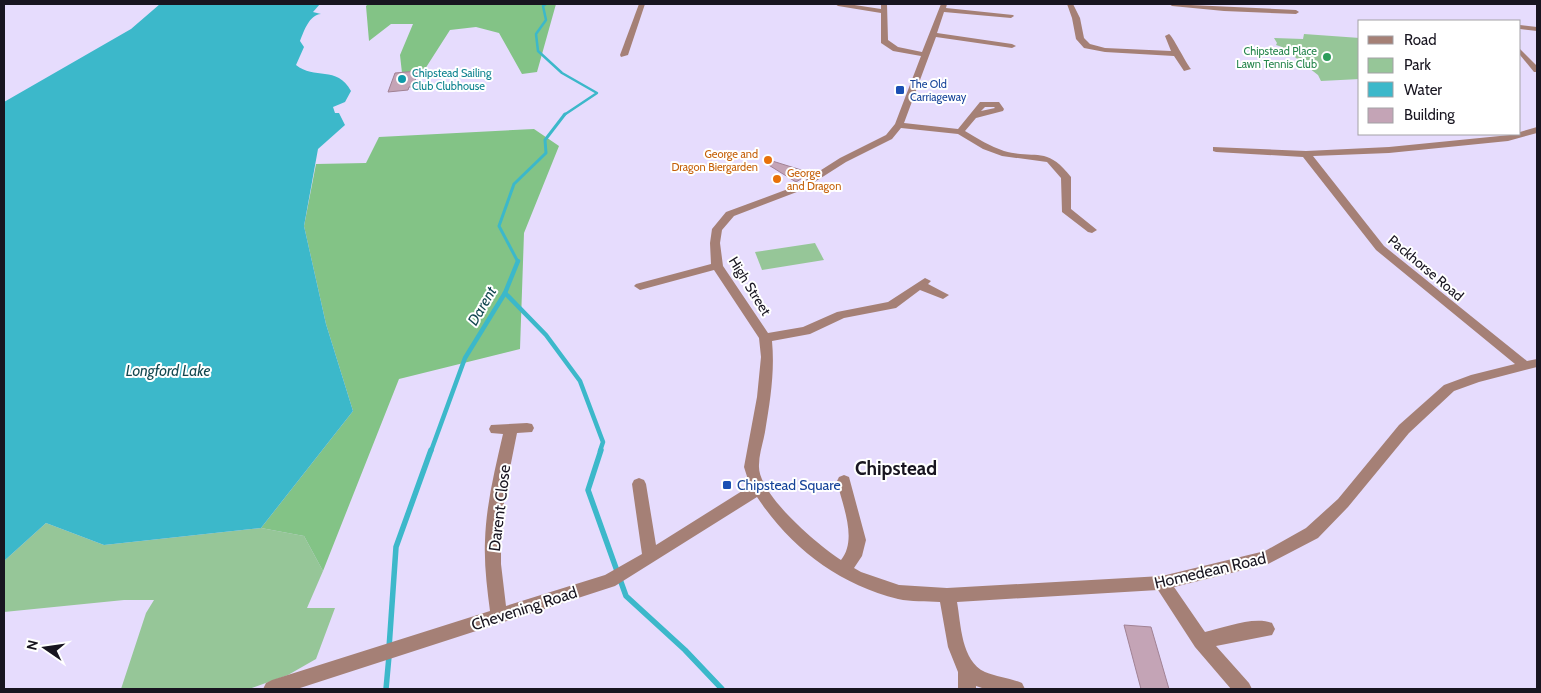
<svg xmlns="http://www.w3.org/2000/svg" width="1541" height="693" font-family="Cabin,sans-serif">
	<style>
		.green { fill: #96c698 }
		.forest { fill: #83c386 }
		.water { fill: #3cb8ca }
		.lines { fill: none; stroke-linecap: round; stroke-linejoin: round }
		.stream-far3 { stroke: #3cb8ca; stroke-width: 2.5 }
		.stream-far2 { stroke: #3cb8ca; stroke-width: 3 }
		.stream-far1 { stroke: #3cb8ca; stroke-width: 4.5 }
		.stream { stroke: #3cb8ca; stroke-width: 5.5 }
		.building { fill: #c4a4b6; stroke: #a18294 }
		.minor { fill: #a58076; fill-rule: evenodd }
		.leisure-dot { fill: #2e9e5b; stroke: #fff; stroke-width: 2 }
		.culture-dot { fill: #0f9aa8; stroke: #fff; stroke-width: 2 }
		.transit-dot { fill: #1a4fb4; stroke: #fff; stroke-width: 2 }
		.food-dot { fill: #e8710a; stroke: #fff; stroke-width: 2 }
		.labels { text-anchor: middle; stroke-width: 4; stroke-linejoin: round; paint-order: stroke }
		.far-leisure-label { font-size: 11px; fill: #27864d; stroke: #fff; text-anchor: end }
		.far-culture-label { font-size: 11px; fill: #0d838f; stroke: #fff; text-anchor: start }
		.far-transit-label { font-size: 11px; fill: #164399; stroke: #fff; text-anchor: start }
		.far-food-label { font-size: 11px; fill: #c56008; stroke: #fff; text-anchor: end }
		.street-label { font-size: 14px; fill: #181520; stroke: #fff }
		.transit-label { font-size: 14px; fill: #164399; stroke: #fff; text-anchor: start }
		.water-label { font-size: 15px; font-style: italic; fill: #134850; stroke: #fff }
		.near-street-label { font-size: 16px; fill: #181520; stroke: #fff }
		.district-label { font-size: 19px; font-weight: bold; fill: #181520; stroke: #fff }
	</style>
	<rect width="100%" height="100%" fill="#e6dcfd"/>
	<g class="green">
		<polygon points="1304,34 1360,38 1360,79 1321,81 1318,75 1282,47 1276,45 1277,43 1274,38 1303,39"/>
		<polygon points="815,243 824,260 762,270 755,252"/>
		<polygon points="46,523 104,545 261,528 304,536 323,571 307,608 335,608 316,659 288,675 249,689 121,689 146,613 154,600 124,600 4,612 4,561"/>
	</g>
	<g class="forest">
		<polygon points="368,4 556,4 537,72 522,74 499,33 476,27 450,30 425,69 402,73 400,55 413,24 391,24 369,41 366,6"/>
		<polygon points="534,129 559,146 524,233 520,349 399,379 323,571 304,536 261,528 353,411 326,324 304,226 316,164 366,163 379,137"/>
	</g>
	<path class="water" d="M 160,4 L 320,4 L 313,12 L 321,14 C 309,15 304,31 300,41 L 304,47 L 296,65 C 314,80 337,65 351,91 L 345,102 L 333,107 L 335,113 L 339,113 L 345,125 L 318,149 L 304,226 L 326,324 L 353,411 L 261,528 L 104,545 L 46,523 L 4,561 L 4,102 L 131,29 Z"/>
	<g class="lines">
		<polyline class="stream-far3" points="546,4 543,6 546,20 536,34 538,51 562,73 597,93 564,115"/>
		<polyline class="stream-far2" points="518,262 499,226 514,184 546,153 545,140 565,114"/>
		<g class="stream-far1">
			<polyline points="505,293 546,335 580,381 603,442 600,451"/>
			<polyline points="431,451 465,358 505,293 518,261"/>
		</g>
		<g class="stream">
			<polyline points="601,450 588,490 626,596 685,650 722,689"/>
			<polyline points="389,648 396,547 431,450"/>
			<polyline points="386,689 389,656"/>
		</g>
	</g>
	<g class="building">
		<polygon points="418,71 413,87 409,87 408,90 388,92 395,73"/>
		<polygon points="769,160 811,173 796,182 767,164"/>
		<polygon points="1124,625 1151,627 1169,689 1141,689"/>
	</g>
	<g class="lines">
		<g class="minor">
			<polygon points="639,4 645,4 628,55 621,57 620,55"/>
			<path d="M 835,4 L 848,4 L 881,9 L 881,4 L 887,4 L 888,40 L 898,47 L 922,52 L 941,4 L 947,4 L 946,8 L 1013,15 L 1014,16 L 1011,18 L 944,12 L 937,33 L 1012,44 L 1016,46 L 1012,48 L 936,37 L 904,123 L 958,129 L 980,102 L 999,102 L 1004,109 L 1003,111 L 976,118 L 965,131 C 978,139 990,146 1004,151 C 1036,160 1046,145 1071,177 L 1071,209 L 1097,230 L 1092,233 L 1088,232 L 1062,212 L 1061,178 L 1047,162 L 1002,156 L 983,149 L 958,134 L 901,128 L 892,139 L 846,162 L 802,190 L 734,216 L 722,230 L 720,243 L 723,266 L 768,333 L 803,327 L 837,312 L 888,302 L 925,278 L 931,281 L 928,284 L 949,295 L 943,299 L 920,290 L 896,308 L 844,318 L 810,334 L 772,341 C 775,372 770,402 765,432 C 763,443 759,454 759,465 C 757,494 819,546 841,560 C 858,539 842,505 837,481 L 839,477 L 844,475 L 849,477 L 866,540 L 862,556 L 854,568 L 861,572 L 899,585 L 947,588 L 1162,576 L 1265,551 L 1306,528 L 1338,499 L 1399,425 L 1444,385 L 1471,375 L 1515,364 L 1376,250 L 1303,157 L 1216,152 L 1213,151 L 1213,147 L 1306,151 L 1389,147 L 1520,134 L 1520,132 L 1537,127 L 1537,133 L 1508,141 L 1389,153 L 1313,156 L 1384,246 L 1527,361 L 1537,359 L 1537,367 L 1479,382 L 1454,391 L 1409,433 L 1348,507 L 1318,538 L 1268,564 L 1174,587 L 1205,632 C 1224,628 1253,616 1272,623 L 1275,629 L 1272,635 L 1216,646 L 1249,683 L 1252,689 L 1231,689 L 1195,647 L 1158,590 L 957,602 C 961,624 961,661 985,672 C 997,677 1010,678 1022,683 L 1025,689 L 985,689 L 976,686 L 976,689 L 958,689 L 958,672 L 948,647 L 940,602 C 926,601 911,602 898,599 C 838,584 791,548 757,497 L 615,586 L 297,689 L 263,689 L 266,683 L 272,680 L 490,611 C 487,588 484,564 485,541 C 486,505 495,469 503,434 L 491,433 L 489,429 L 491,425 L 527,423 L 532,424 L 534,428 L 532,432 L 517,433 L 505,493 L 501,532 L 501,564 L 506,606 L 605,575 L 642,554 L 632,484 L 634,480 L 639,478 L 644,480 L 646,484 L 656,545 L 750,486 L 744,467 L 757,397 L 761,357 L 759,338 L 714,270 L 640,290 L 634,286 L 636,284 L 711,264 L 710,243 L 712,229 L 726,212 L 796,186 L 840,158 L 886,135 L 895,124 L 921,56 L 893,51 L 881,43 L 881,13 L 838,6 ZM 985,107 L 994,107 L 995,108 L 981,111 Z"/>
			<path d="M 1067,4 L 1073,4 L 1080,18 L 1084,38 L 1090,44 L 1105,48 L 1171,51 L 1165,36 L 1169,34 C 1172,35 1186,63 1191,69 L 1184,71 L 1174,56 L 1105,52 L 1084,48 L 1076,39 L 1072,18 Z"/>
			<polygon points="1169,4 1296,10 1299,12 1296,14 1224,11 1172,6"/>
			<polygon points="1520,25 1537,27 1537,31 1520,29"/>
			<polygon points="1520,49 1537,66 1537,72 1534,72 1520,55"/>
		</g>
	</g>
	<circle class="leisure-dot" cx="1327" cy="57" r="5"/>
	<circle class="culture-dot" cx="402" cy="79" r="5"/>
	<g class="transit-dot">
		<rect x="895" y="85" width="10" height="10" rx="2.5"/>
		<rect x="722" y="480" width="10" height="10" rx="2.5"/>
	</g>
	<g class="food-dot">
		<circle cx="768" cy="160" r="5"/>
		<circle cx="777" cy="179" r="5"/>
	</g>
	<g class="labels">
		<g class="far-leisure-label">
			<text x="1317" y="55">Chipstead Place<tspan x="1317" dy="13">Lawn Tennis Club</tspan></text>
		</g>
		<g class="far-culture-label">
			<text x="412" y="77">Chipstead Sailing<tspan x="412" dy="13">Club Clubhouse</tspan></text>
		</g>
		<g class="far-transit-label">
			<text x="910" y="88">The Old<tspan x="910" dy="13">Carriageway</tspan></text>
		</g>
		<g class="far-food-label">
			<text x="758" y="158">George and<tspan x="758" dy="13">Dragon Biergarden</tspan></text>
			<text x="787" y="177" text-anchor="start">George<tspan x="787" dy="13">and Dragon</tspan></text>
		</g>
		<g class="street-label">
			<text transform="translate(1426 268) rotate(40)" y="5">Packhorse Road</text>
			<text transform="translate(750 286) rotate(58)" y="5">High Street</text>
		</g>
		<g class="transit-label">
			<text x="737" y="490">Chipstead Square</text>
		</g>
		<g class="water-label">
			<text transform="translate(482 306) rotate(-60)" y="5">Darent</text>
			<text x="168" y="376">Longford Lake</text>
		</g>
		<g class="near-street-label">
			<text transform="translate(499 508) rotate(-83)" y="6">Darent Close</text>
			<text transform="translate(1210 570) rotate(-13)" y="6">Homedean Road</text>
			<text transform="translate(524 608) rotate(-18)" y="6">Chevening Road</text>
		</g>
		<g class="district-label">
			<text x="896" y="475">Chipstead</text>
		</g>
	</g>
	<rect width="1541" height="693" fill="none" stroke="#181520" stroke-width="10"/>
	<rect x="1358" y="20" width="162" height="115" fill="#ffffff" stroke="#a3a1a6"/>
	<rect x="1368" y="36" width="25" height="8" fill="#a58076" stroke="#a3a1a6"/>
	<text x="1404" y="45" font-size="15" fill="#181520">Road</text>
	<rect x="1368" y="58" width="25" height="15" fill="#96c698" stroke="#a3a1a6"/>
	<text x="1404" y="70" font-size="15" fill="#181520">Park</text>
	<rect x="1368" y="82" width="25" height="15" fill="#3cb8ca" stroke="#a3a1a6"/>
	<text x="1404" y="95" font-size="15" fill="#181520">Water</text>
	<rect x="1368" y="108" width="25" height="15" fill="#c4a4b6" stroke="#a3a1a6"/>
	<text x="1404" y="120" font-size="15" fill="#181520">Building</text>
	<g transform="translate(45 648) rotate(283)" stroke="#ffffff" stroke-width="4" paint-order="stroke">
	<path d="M0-4L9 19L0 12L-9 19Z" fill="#181520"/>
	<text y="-8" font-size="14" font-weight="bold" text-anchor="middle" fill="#181520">N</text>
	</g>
</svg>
